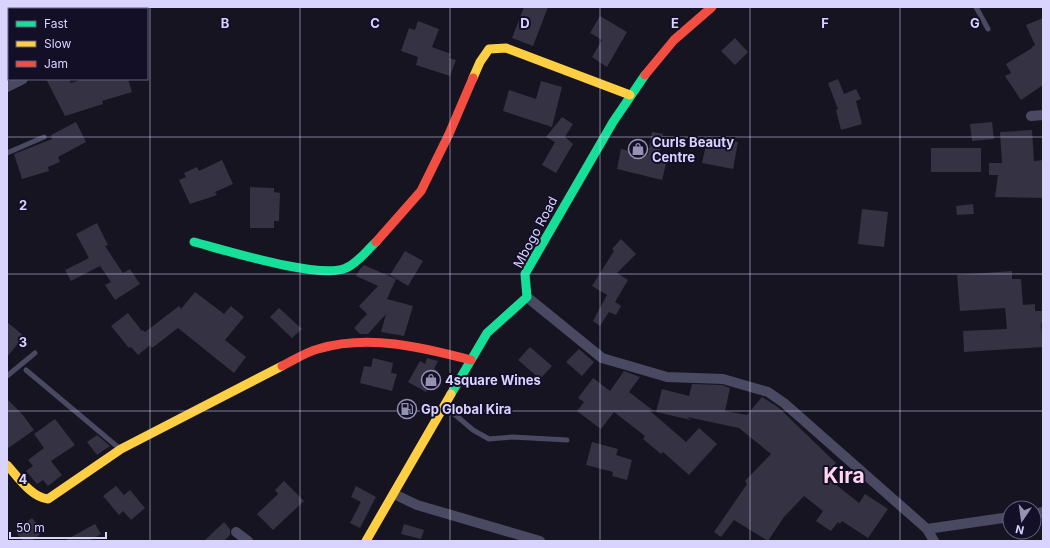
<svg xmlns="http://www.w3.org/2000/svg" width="1050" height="548" font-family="Inter,sans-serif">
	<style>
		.building { fill: #343243 }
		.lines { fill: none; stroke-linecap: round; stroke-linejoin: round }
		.lane { stroke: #4a4962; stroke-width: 5 }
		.street { stroke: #4a4962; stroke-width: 10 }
		.fast { stroke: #16e098; stroke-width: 9 }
		.slow { stroke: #ffcf43; stroke-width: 9 }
		.jam { stroke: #f24e42; stroke-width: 9 }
		.grid { fill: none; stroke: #d9d4ff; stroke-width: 1; stroke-opacity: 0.55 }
		.labels { text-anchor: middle; stroke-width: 4; stroke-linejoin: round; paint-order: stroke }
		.poi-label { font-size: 13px; font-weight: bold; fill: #d9d4ff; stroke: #130f26; text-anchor: start }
		.street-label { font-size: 13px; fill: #d9d4ff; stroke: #130f26 }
		.town-label { font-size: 21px; font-weight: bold; fill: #ffd6f0; stroke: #130f26 }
		.grid-label { font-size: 13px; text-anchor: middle; font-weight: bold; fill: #d9d4ff; stroke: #130f26; stroke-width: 4; stroke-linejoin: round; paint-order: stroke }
	</style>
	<rect width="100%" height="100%" fill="#161421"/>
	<g class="building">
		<polygon points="524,7 548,7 533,46 512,38"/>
		<polygon points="600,16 627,32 607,67 592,57 602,40 590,33"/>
		<polygon points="1043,18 1043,85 1021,100 1005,76 1011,73 1006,64 1032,48 1032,47 1035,45 1026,25"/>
		<polygon points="418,21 439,29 432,47 451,54 449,58 456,60 450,76 416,65 418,57 401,51 409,28 415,30"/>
		<polygon points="735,38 748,52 735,65 721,51"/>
		<polygon points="46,79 69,79 71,83 83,79 128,79 132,92 102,101 103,104 65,116"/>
		<polygon points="838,79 844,94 856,89 861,99 856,101 862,124 841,130 836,110 838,109 828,83"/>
		<polygon points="541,81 562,87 552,127 503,111 509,90 536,99"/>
		<polygon points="562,117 573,124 565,137 573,144 556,173 542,165 555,142 546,137"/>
		<polygon points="76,122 86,142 58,157 60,162 48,167 49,171 22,179 14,154 52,139 51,135"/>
		<polygon points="992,122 994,139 972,141 970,124"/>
		<polygon points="1032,130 1034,161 1043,160 1043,198 995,197 998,175 989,175 989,163 1002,163 1000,132"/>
		<polygon points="652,132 663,134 658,162 666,164 662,180 617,169 621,149 648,155"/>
		<polygon points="708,136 738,142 733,169 702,163"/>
		<rect x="931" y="148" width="50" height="24"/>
		<polygon points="222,160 233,184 215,192 217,195 190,204 179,180 186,177 184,173 197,167 199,171"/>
		<polygon points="250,187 274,188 274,192 280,193 279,221 274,221 274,228 250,228"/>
		<polygon points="973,204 974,214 957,215 956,206"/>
		<polygon points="862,209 888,212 884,247 858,244"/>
		<polygon points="97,223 108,245 105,246 123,273 130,269 140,284 115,300 105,285 111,282 100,266 71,281 65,270 89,258 76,234"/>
		<polygon points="621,239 636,254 617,273 628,280 615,302 621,306 616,315 609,312 600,326 593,321 607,295 592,286 614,251 612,249"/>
		<polygon points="405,251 423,261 408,286 390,275"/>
		<polygon points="364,265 396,279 387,299 413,306 404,336 381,332 386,314 368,334 360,334 354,328 367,314 359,306 378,286 356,276 360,269"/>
		<polygon points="1012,271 1012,279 1021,279 1023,305 1035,304 1035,311 1043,311 1043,323 1041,323 1043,347 964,352 963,331 1007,329 1005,308 960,311 957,275"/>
		<polygon points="195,292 224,314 231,306 244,317 225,340 246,357 234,373 178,328 152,348 150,345 138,355 131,347 129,348 111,326 128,313 142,331 143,330 145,332 179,306 181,309"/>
		<polygon points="279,308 302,329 292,338 270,317"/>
		<polygon points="7,322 24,336 7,357"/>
		<polygon points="530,347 552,366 540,379 518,360"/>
		<polygon points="579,349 594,362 582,376 566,362"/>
		<polygon points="373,358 393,363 391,373 397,374 392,391 360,383 364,366 371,367"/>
		<polygon points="427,358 438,361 434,369 438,371 426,392 408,382 420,361 425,364"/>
		<polygon points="624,371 640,377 629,392 654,411 649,410 686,442 699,428 717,444 689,475 663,452 661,454 643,439 645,436 614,412 601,429 577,411 584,402 578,398 593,378 610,391"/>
		<polygon points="692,384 722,385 730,388 725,411 747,415 762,397 778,407 836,463 824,475 859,503 865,494 888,509 868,538 842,521 840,524 838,522 831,531 816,521 823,511 804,496 784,517 768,541 734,520 721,537 714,532 747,484 745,481 771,454 739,428 687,417 691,420 656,412 662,389 689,396"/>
		<polygon points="7,399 22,414 34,430 7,449"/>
		<polygon points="55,419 75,445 51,461 62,475 48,486 43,480 37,484 26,471 33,466 28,460 44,448 34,434"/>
		<polygon points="97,435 110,446 97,455 87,442"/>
		<polygon points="592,442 618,449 616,455 632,460 627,480 612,476 613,472 586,465"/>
		<polygon points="284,481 304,501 273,530 257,514 278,494 275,490"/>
		<polygon points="116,486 124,495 130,490 145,508 131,520 123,511 119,515 103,496"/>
		<polygon points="356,486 376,497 360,528 350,523 361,502 351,497"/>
		<polygon points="32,518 43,532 32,541 23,541 15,531"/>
		<polygon points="224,522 230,529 230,535 224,541 204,541"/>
		<polygon points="95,524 101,534 89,541 64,541"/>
		<polygon points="404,524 424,530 421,539 401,534"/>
	</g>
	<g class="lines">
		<g class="lane">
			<polyline points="976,7 988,29"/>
			<polyline points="7,153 44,137"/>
			<polyline points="26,370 119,448"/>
			<polyline points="7,376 35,353"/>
			<polyline points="445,406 473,430 489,439 512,437 567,440"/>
		</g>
		<g class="street">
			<polyline points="7,87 23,79"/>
			<polyline points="1031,116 1043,115"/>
			<polyline points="527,297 602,358 667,377 723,379 768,392 784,403 927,529 934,541"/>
			<polyline points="394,494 417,505 540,541"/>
			<polyline points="1034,514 1043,512"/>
			<polyline points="927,529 1010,517"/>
			<polyline points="236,532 248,541"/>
		</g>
		<g class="fast">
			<path d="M 194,242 C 225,250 320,280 346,268 C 358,263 367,250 376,242"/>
			<polyline points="451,394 487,333 527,297 525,274 613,122 645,75"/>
		</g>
		<g class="slow">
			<polyline points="473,78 480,62 489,49 506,48 630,95"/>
			<path d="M 7,465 C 18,477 31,497 48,499 L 121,449 L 282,366"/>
			<polyline points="366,541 451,394"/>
		</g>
		<g class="jam">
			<polyline points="645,75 674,40 712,7"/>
			<polyline points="376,242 421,191 449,134 473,78"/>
			<path d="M 282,366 C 294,360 306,352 318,349 C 369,334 421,347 471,360"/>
		</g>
	</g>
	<path class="grid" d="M 150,7 L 150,541M 300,7 L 300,541M 450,7 L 450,541M 600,7 L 600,541M 750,7 L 750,541M 900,7 L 900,541M 7,137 L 1043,137M 7,274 L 1043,274M 7,411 L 1043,411"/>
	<defs>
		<g id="shop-ring" transform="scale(1)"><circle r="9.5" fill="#130f26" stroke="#9591b1" stroke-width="1.5"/><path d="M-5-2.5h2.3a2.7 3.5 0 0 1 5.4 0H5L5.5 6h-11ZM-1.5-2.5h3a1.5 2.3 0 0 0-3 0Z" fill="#9591b1"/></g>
		<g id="fuel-ring" transform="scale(1)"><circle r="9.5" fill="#130f26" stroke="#9591b1" stroke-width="1.5"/><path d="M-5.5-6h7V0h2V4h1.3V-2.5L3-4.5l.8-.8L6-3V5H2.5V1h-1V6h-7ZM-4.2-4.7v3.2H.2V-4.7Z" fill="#9591b1"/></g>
	</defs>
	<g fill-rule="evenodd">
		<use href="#shop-ring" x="638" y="149"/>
		<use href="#shop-ring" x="431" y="380"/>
		<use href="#fuel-ring" x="407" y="409"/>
	</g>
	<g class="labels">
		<g class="poi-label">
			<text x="652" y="147">Curls Beauty<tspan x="652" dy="15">Centre</tspan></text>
			<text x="445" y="385">4square Wines</text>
			<text x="421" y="414">Gp Global Kira</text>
		</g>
		<g class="street-label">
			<text transform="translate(535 232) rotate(-62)" y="5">Mbogo Road</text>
		</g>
		<g class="town-label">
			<text x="844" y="483">Kira</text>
		</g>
	</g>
	<g class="grid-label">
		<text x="225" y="28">B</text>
		<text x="375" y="28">C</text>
		<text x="525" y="28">D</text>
		<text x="675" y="28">E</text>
		<text x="825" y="28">F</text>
		<text x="975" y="28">G</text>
		<text x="23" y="210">2</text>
		<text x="23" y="347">3</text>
		<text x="23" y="484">4</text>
	</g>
	<rect width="1050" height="548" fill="none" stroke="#d9d4ff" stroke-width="16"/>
	<rect x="8" y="8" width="140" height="72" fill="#130f26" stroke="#625e7d"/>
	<rect x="16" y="21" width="20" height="6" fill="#16e098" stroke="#625e7d"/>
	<text x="44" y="28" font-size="12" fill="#d9d4ff">Fast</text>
	<rect x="16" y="41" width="20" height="6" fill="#ffcf43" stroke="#625e7d"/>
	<text x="44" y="48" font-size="12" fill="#d9d4ff">Slow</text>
	<rect x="16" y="61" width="20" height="6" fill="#f24e42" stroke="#625e7d"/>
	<text x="44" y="68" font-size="12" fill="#d9d4ff">Jam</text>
	<g transform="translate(1022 520) rotate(193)"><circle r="19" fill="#130f26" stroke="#625e7d"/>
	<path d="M0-3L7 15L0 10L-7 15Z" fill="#9591b1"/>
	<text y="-6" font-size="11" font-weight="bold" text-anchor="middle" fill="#d9d4ff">N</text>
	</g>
	<path d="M10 532v6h96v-6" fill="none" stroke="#d9d4ff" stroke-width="2"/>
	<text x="16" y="532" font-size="12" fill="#d9d4ff" stroke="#130f26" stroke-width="3" paint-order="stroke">50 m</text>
</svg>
